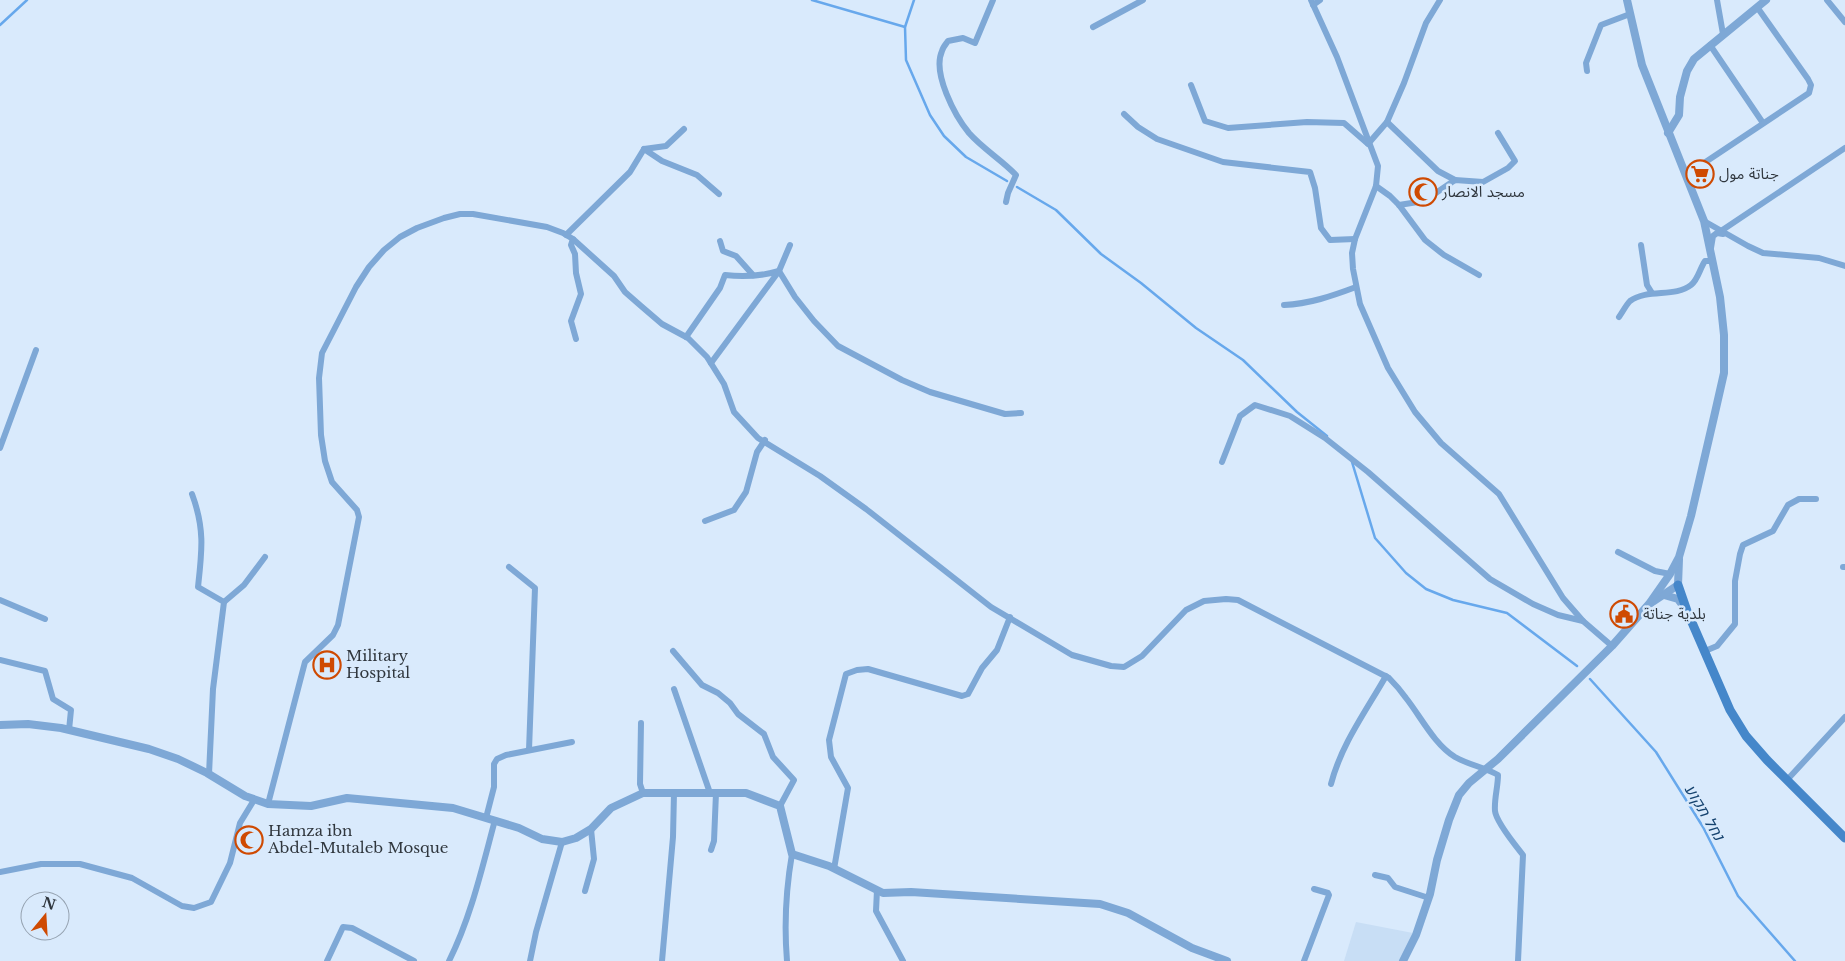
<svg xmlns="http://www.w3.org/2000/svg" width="1845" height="961" font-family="'Libre Baskerville','Noto Sans Arabic',Heebo,serif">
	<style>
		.built { fill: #c8def5 }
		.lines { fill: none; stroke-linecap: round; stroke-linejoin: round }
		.stream { stroke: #67a8ec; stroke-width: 2.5 }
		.minor { stroke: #7ea8d6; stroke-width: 6 }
		.tertiary { stroke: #7ea8d6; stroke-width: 8 }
		.secondary { stroke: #4587ca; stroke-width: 9 }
		.labels { text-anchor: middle; stroke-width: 5; stroke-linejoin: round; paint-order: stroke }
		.poi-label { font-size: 15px; fill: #30373e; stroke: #d9eafc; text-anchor: start }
		.water-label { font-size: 16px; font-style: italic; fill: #164470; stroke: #d9eafc }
	</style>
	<rect width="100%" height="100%" fill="#d9eafc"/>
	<polygon class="built" points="1356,922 1413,933 1401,961 1344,961"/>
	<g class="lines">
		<g class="stream">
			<polyline points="812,0 905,27"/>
			<polyline points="914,0 905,27 906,60 930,115 944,136 966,157 1007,181"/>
			<polyline points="0,25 27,0"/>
			<polyline points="1017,187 1056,210 1101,254 1141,283 1196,328 1243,360 1297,412 1327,436"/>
			<polyline points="1352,462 1375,538 1406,573 1426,589 1453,600 1507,613 1577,666"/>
			<polyline points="1590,679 1656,752 1703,827 1738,896 1795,961"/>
		</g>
		<g class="minor">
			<path d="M 993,0 L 975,43 L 963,38 L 948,41 C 946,44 943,47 942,51 C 932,73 955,116 969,133 C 983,149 1002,160 1016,175 L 1008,193 L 1006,202"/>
			<polyline points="1311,0 1337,57 1378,166 1376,186 1355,239 1352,253 1353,269 1360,304 1388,368 1415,412 1441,443 1499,494 1563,598 1583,621 1612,646"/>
			<polyline points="1717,0 1723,34"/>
			<polyline points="1827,0 1845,22"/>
			<polyline points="1313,5 1320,0"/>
			<polyline points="1093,27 1143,0"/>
			<polyline points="1710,45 1763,123"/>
			<polyline points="1587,71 1586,63 1601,25 1630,14"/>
			<polyline points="1191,85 1205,121 1228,128 1307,122 1344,123 1367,143"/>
			<polyline points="1124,114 1138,127 1157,139 1223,162 1310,172 1315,188 1321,228 1330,240 1355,239"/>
			<polyline points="1387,122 1438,171 1455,180"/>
			<polyline points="1368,144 1387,122 1404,83 1426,23 1440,0"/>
			<polyline points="644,149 666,146 684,129"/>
			<polyline points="1686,175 1809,93 1811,85 1808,79 1757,7"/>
			<polyline points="1376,186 1390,196 1399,205 1425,240 1444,255 1479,275"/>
			<polyline points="1399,205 1424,201 1455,180 1483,182 1508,168 1515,161 1498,133"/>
			<polyline points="1704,221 1748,246 1763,253 1819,258 1845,266"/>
			<polyline points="1721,231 1845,148"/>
			<polyline points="566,235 630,172 644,149 662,161 697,175 719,194"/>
			<polyline points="573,239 571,245 575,254 576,273 581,294 571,321 576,339"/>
			<polyline points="720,241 723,251 736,256 753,275"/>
			<polyline points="1641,245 1647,285 1652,293"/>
			<polyline points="1711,248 1713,236 1717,233 1723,234"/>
			<polyline points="779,271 795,297 814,321 838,346 902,380 930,392 1005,414 1021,413"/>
			<path d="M 1284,305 C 1309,304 1332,296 1356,287"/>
			<path d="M 1619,317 C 1622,313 1626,305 1630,301 C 1648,288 1675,298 1691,285 C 1698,280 1700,268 1705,261 L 1713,261"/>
			<path d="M 686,337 L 720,288 L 725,275 C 743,277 762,276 779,271"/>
			<polyline points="711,363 779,271 790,245"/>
			<polyline points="0,448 36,350"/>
			<polyline points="1222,462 1240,416 1255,405 1290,416 1325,438 1368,472 1490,579 1533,604 1558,615 1583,621"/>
			<path d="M 192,494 C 205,529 202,551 198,587 L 224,602 L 213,689 L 209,774"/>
			<polyline points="705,521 734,510 746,492 757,452 765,440"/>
			<polyline points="1618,552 1655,571 1670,574"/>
			<polyline points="509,567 535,588 529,750"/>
			<polyline points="1843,567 1845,567"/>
			<polyline points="0,600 45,619"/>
			<polyline points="224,602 244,585 265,557"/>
			<polyline points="673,651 702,685 718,693 730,703 738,714 764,734 773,757 794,780 780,806"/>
			<polyline points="1705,651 1717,646 1735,624 1735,581 1740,554 1743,545 1773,531 1788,505 1799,499 1816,499"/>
			<polyline points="0,660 45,671 53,699 71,710 69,730"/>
			<polyline points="674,689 710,793"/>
			<polyline points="641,723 640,784 643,793"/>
			<polyline points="1787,780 1845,717"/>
			<path d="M 1331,784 C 1341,745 1366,711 1386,676"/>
			<path d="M 268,804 L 305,662 L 333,635 L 338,625 L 359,517 L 357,510 L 332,482 L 325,461 L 321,435 L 319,378 L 322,353 L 356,287 L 369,267 L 384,250 L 400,237 L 417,228 L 444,218 L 460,214 L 473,214 L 547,227 L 563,233 L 573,239 L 614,276 L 625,292 L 641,306 L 662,324 L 688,338 L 707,357 L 724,384 L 734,412 L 758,438 L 820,476 L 866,509 L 991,607 L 1072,655 L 1111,666 L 1124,667 L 1142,656 L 1186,610 L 1204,601 L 1226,599 L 1238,600 L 1389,678 C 1395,684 1401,691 1406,698 C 1421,717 1434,744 1455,757 C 1469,765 1484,767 1498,775 C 1498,787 1494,799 1495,811 C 1496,822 1516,846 1523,855 L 1518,961"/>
			<polyline points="486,818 494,787 494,764 497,759 506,755 572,742"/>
			<polyline points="711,850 714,841 716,793"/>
			<polyline points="834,869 848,788 831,757 829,740 846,674 857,670 868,669 962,696 968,694 982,668 997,650 1010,617"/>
			<polyline points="0,872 41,864 80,864 132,878 182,906 194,908 211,902 230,863 240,823 254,800"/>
			<polyline points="1375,875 1388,878 1395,887 1429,898"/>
			<polyline points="877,890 876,911 903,961"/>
			<polyline points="585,891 594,859 591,829"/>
			<polyline points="327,961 343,927 352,928 414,961"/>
			<path d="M 449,961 C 471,917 482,868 495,820"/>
			<polyline points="530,961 536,932 562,842"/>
			<polyline points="662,961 673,837 674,793"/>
			<path d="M 787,961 C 784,925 786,889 792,854"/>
			<polyline points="1304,961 1329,895 1328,893 1314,889"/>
		</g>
		<g class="tertiary">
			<polyline points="1668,133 1679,115 1680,97 1687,71 1694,59 1766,0"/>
			<polyline points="1664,595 1678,599 1684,607"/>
			<polyline points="1651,603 1678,585 1679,559"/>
			<polyline points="0,725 28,724 61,728 149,749 178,759 207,773 245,796 268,804 311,806 347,798 453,808 519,828 542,839 562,842 576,838 591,829 611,808 643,793 746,793 780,806 792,854 829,866 883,893 911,892 1100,904 1128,913 1192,948 1227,961"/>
			<polyline points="1403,961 1416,935 1430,894 1437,860 1449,820 1459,795 1469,783 1498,759 1612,646 1649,604 1670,574 1679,557 1691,516 1714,417 1724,373 1724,335 1720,297 1704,221 1642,65 1627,0"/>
		</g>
		<polyline class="secondary" points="1678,585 1687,611 1730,710 1746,736 1767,760 1845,838"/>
	</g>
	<defs>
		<g id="supermarket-ring" transform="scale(1.4375)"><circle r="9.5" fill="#d9eafc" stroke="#cf4a02" stroke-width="1.5"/><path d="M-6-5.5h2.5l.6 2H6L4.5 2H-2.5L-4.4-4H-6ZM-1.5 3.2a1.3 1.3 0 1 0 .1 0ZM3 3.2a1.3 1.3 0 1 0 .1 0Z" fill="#cf4a02"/></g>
		<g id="mosque-ring" transform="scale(1.4375)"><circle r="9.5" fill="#d9eafc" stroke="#cf4a02" stroke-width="1.5"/><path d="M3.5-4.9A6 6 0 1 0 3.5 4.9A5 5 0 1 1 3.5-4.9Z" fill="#cf4a02"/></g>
		<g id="civic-ring" transform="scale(1.4375)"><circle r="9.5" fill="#d9eafc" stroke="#cf4a02" stroke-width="1.5"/><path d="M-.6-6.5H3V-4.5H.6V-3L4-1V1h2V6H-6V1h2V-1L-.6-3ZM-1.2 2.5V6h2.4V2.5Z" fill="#cf4a02"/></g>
		<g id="hospital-ring" transform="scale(1.4375)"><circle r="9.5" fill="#d9eafc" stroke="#cf4a02" stroke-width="1.5"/><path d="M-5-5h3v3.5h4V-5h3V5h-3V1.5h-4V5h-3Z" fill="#cf4a02"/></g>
	</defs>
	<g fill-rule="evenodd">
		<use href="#supermarket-ring" x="1700" y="174"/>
		<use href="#mosque-ring" x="1423" y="192"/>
		<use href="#civic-ring" x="1624" y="614"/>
		<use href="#hospital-ring" x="327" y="665"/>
		<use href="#mosque-ring" x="249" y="840"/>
	</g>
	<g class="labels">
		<g class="poi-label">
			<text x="1719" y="179">جناتة مول</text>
			<text x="1442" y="197">مسجد الانصار</text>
			<text x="1643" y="619">بلدية جناتة</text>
			<text x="346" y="661">Military<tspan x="346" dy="17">Hospital</tspan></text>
			<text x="268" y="836">Hamza ibn<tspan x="268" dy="17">Abdel-Mutaleb Mosque</tspan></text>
		</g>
		<g class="water-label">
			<text transform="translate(1705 812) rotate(59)" y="6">נחל תקוע</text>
		</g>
	</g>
	<g transform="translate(45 916) rotate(18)"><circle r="24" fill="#d9eafc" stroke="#95a2b0"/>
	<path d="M0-4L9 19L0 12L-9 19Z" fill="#cf4a02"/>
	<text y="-8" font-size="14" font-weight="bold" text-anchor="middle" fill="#30373e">N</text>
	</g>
</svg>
